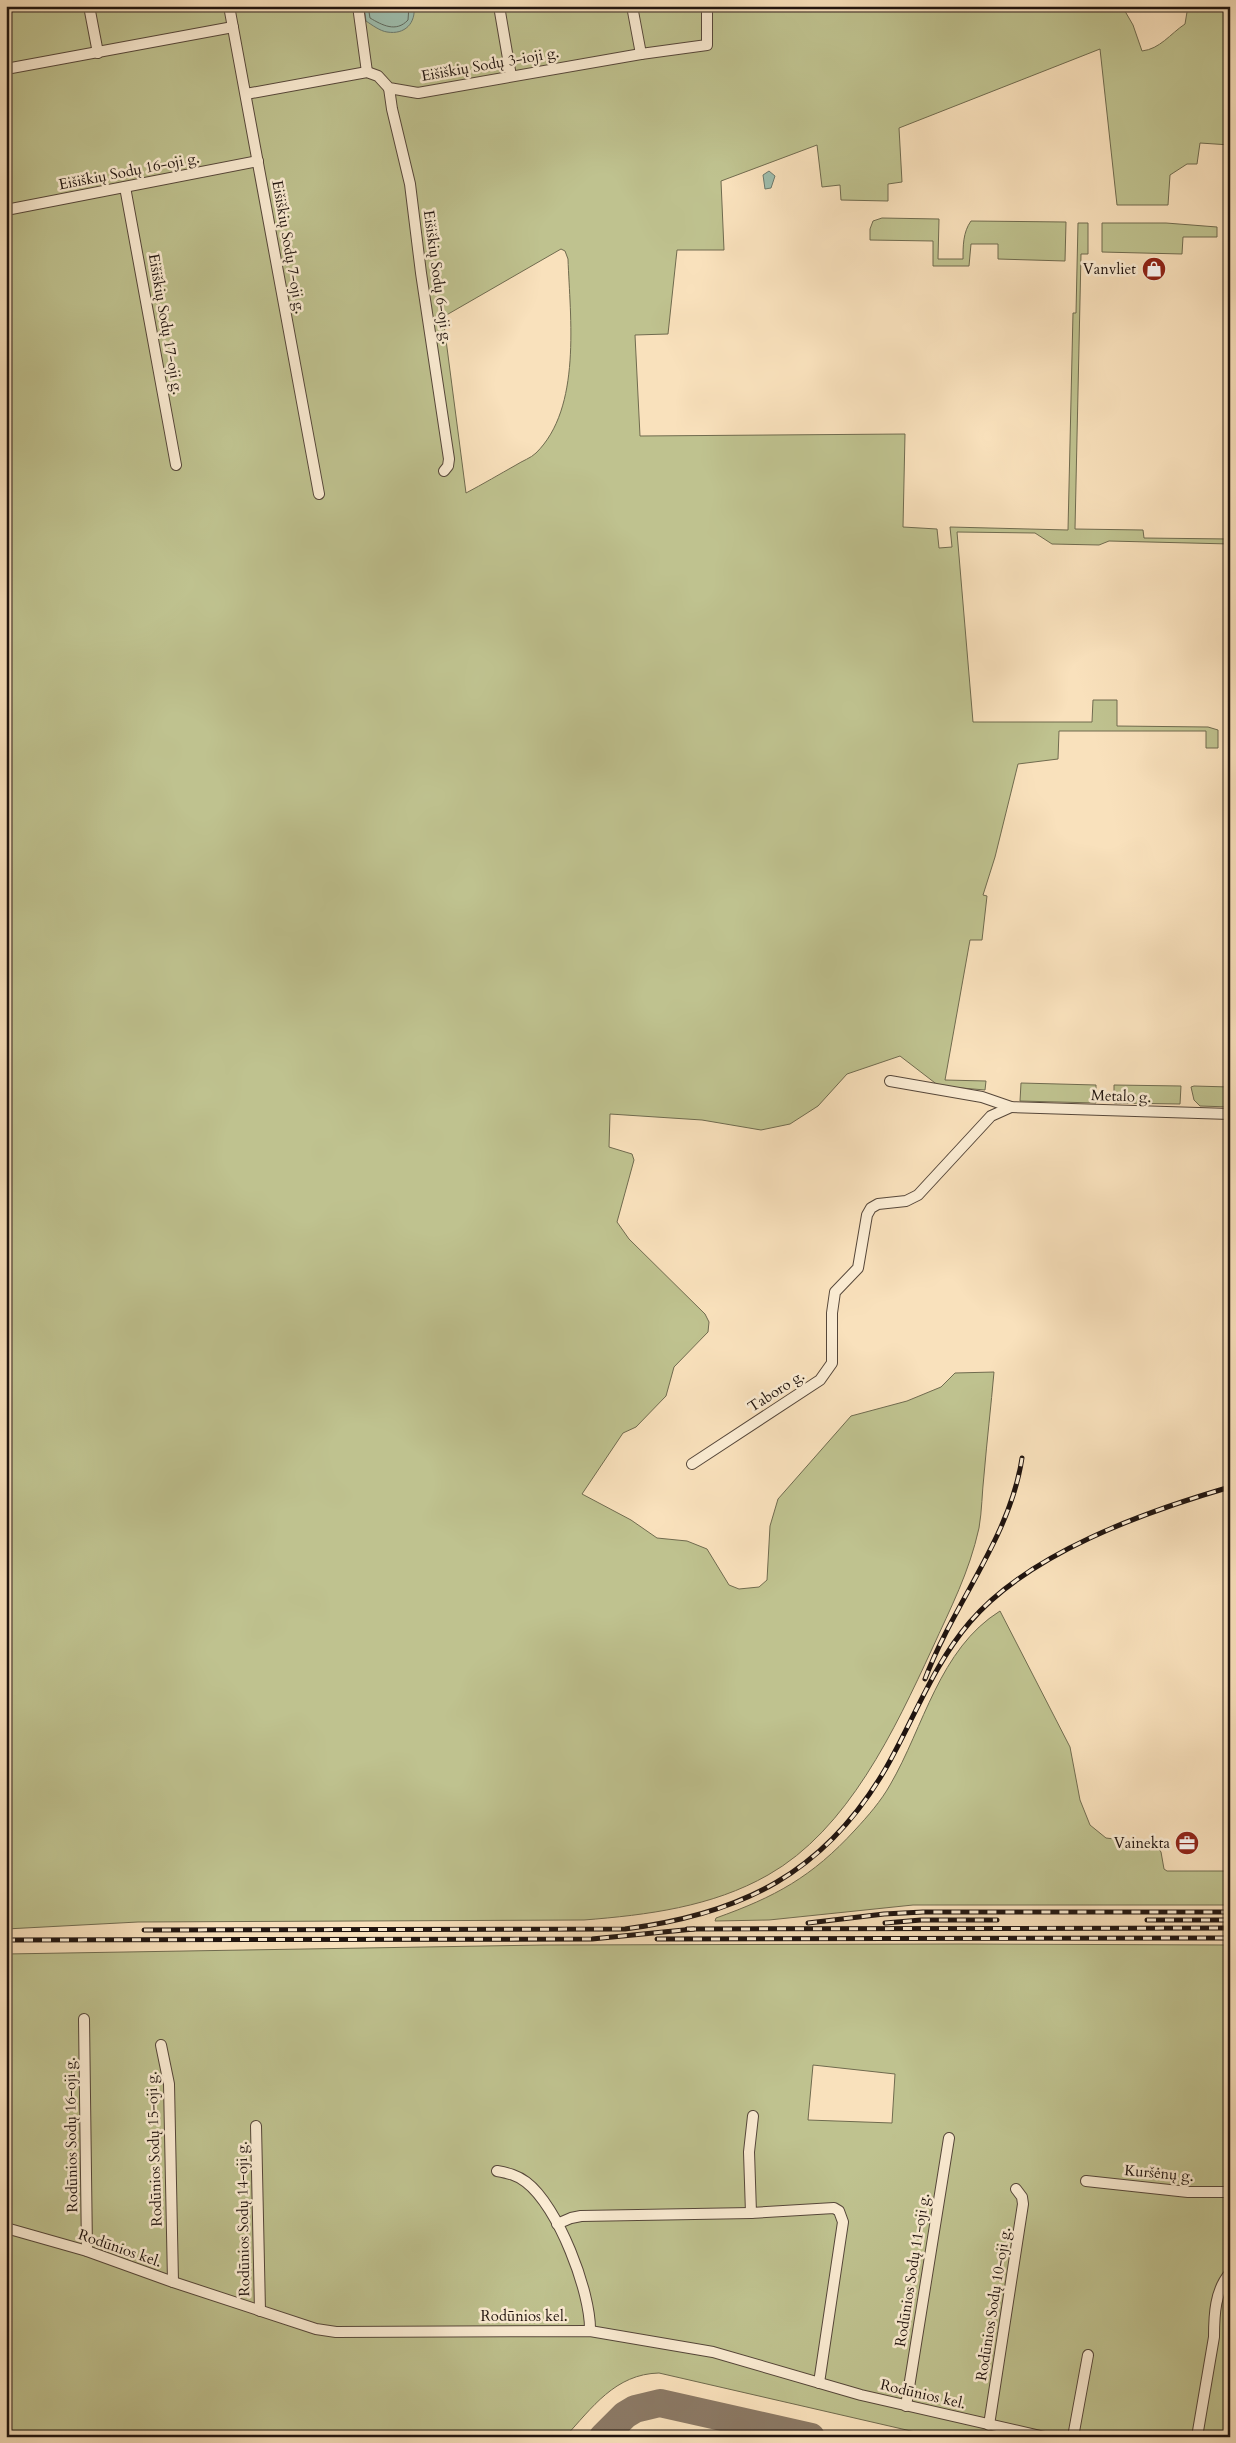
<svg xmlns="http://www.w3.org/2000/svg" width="1236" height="2443" font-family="Cardo,serif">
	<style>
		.green { fill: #bfc28f; stroke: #706b4f; fill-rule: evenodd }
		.water { fill: #9ebeae; stroke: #6c7a6e }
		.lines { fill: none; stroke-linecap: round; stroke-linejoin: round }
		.shore { stroke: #5f695e; stroke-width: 1 }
		.taxiway { stroke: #8c7a66; stroke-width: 28 }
		.minor-casing { stroke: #56473a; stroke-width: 12 }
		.minor { stroke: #fbecd3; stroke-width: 10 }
		.rail-casing { stroke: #20140f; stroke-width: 5 }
		.rail { stroke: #fbecd3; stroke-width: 3; stroke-dasharray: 9; stroke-linecap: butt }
		.labels { text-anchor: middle; stroke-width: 5; stroke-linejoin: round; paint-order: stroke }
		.street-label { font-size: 15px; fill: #20140f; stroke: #fbecd3 }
		.poi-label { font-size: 15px; fill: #20140f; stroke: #fbecd3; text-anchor: end }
	</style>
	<rect width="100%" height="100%" fill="#f9e1bc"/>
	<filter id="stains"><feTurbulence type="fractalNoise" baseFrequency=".004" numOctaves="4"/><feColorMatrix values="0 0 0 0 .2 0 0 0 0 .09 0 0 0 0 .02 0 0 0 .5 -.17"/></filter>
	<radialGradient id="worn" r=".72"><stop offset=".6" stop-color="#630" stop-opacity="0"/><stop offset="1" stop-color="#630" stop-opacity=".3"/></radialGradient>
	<g class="green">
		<path d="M 6,6 L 1122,6 L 1133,25 L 1142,51 C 1160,49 1170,34 1185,24 L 1188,6 L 1230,6 L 1230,145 L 1200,143 L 1197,164 L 1187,164 L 1170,175 L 1168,205 L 1117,205 L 1100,49 L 899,128 L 902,182 L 888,184 L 888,201 L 841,200 L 840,185 L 822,187 L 817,145 L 721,181 L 724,250 L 677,250 L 668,334 L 635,335 L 640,436 L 905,434 L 903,527 L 937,529 L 939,548 L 952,547 L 950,527 L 1068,530 L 1073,313 L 1076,313 L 1078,223 L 1088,223 L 1088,254 L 1081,254 L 1075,529 L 1143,530 L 1144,538 L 1230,539 L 1230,544 L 1109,541 L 1099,545 L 1052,544 L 1035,533 L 957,532 L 973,722 L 1092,722 L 1093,700 L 1117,700 L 1117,726 L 1208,727 L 1218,730 L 1218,748 L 1206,748 L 1206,731 L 1059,731 L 1058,759 L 1018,764 L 995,857 L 983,895 L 987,896 L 982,940 L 970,940 L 945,1080 L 986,1081 L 985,1090 L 939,1086 L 900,1056 L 847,1074 L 818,1106 L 790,1124 L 761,1130 L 702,1120 L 610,1114 L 609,1147 L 632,1154 L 634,1160 L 617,1222 L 629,1239 L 705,1314 L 709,1322 L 708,1332 L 674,1367 L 666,1396 L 636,1427 L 623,1433 L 582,1494 L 631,1520 L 657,1538 L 687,1541 L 707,1549 L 729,1585 L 739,1589 L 759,1587 L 767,1580 L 770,1526 L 778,1499 L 851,1416 L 907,1401 L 941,1387 L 955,1373 L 994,1372 C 991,1406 987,1440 984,1475 C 982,1492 982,1511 979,1528 C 969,1573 951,1607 932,1649 C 895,1729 848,1830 768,1875 C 712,1907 647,1915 584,1920 L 138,1922 L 6,1929 ZM 561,249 L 565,251 L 568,259 C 570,317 582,408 536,453 C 531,458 522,461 516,465 C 500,474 483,484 466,493 L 443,317 Z"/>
		<path d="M 882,218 L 939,219 L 938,259 L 963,259 C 963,246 963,232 971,221 L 1066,222 L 1065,261 L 998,259 L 998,244 L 971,244 L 969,266 L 933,266 L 933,241 L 870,240 L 870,229 L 873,221 Z"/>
		<polygon points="1102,223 1166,223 1217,227 1217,237 1183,237 1182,254 1102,252"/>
		<polygon points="1021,1083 1096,1085 1096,1103 1020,1101"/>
		<polygon points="1114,1085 1181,1086 1180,1104 1114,1103"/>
		<polygon points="1194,1086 1230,1087 1230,1107 1200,1106 1194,1100 1191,1087"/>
		<path d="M 1000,1611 L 1070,1747 L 1080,1800 L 1090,1825 L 1106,1838 L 1155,1844 L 1161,1852 L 1164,1869 L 1167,1871 L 1230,1871 L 1230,1905 L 913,1905 L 769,1920 L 715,1921 L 716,1918 C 775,1897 812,1877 855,1830 C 868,1816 881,1801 890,1785 C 924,1727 939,1649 1000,1611 Z"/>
		<path d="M 959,1944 L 1230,1945 L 1230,2437 L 937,2437 L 659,2373 C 615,2374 592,2408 565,2437 L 6,2437 L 6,1954 L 544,1945 ZM 813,2065 L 895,2074 L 892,2123 L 808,2120 Z"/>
	</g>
	<g class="water">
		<path d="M 364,6 L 414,6 C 416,23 405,35 387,32 C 380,31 372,25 366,21 Z"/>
		<polygon points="769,171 775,176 771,188 765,189 763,175"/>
	</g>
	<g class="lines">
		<path class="shore" d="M 368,6 L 370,18 C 382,25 396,33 408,20 L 409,6"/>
		<polyline class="taxiway" points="603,2437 625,2415 635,2409 660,2403 811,2437"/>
		<g class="minor-casing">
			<g id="minor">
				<polyline points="89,6 98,53"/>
				<polyline points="229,6 319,494"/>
				<polyline points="358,6 367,72"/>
				<polyline points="499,6 511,76"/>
				<polyline points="632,6 641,54"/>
				<polyline points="6,69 233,27"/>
				<polyline points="389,88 392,109 410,184 421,273 449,459 448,466 444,471"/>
				<polyline points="246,94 367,72 378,76 389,88 418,93 641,54 707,45 707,6"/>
				<polyline points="125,187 176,465"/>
				<polyline points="6,210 258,161"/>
				<polyline points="890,1081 982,1097 1011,1107 1230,1114"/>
				<polyline points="692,1464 820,1380 832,1363 832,1313 835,1292 858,1268 867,1215 871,1208 878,1204 906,1201 918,1195 991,1116 1011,1107"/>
				<polyline points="84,2019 87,2251"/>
				<polyline points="161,2045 169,2084 173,2282"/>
				<polyline points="753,2116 749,2152 751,2213 834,2208 839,2211 843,2222 819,2383"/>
				<polyline points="256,2126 260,2311"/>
				<path d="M 497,2171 C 508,2173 517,2175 526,2182 C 558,2206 591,2292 590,2331"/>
				<polyline points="1086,2181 1188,2192 1230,2192"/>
				<polyline points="557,2224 571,2218 581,2216 751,2213"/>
				<polyline points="6,2228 87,2251 173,2282 316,2329 336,2332 590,2331 713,2352 861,2395 1045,2437"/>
				<polyline points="906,2406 949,2138"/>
				<polyline points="989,2425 1023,2204 1022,2197 1016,2189"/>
				<polyline points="1073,2437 1088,2355"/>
				<path d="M 1197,2437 L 1214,2337 C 1214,2315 1215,2290 1230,2273"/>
			</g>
		</g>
		<use href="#minor" class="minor"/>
		<g class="rail-casing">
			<g id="rail">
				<path d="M 925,1679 C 953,1604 1010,1538 1022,1458"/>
				<polyline points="1147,1920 1230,1920"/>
				<polyline points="808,1923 884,1914 923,1912 1230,1912"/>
				<polyline points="885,1923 921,1920 997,1920"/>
				<polyline points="687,1929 1230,1928"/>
				<path d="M 144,1930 L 625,1929 C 742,1914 825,1873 886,1768 C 914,1719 933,1665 970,1622 C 1029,1553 1144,1512 1230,1487"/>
				<polyline points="657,1939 1230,1938"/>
				<polyline points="6,1940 592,1939 694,1929"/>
			</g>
		</g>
		<use href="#rail" class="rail"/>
	</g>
	<defs>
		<g id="shop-disc" transform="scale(1.25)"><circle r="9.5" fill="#8f2418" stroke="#fbecd3"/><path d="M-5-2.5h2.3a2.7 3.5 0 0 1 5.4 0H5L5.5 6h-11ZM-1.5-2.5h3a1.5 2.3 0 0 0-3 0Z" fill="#fff"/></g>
		<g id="office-disc" transform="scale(1.25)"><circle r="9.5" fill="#8f2418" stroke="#fbecd3"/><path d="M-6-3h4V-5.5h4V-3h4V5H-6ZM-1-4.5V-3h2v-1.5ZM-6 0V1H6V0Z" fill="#fff"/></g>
	</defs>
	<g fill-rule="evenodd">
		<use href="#shop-disc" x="1154" y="269"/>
		<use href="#office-disc" x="1187" y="1843"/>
	</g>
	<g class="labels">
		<g class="street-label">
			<text transform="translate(490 64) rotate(-10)" y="5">Eišiškių Sodų 3-ioji g.</text>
			<text transform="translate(129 171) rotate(-11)" y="5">Eišiškių Sodų 16-oji g.</text>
			<text transform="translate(289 247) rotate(80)" y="5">Eišiškių Sodų 7-oji g.</text>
			<text transform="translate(438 277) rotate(82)" y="5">Eišiškių Sodų 6-oji g.</text>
			<text transform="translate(166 324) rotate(80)" y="5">Eišiškių Sodų 17-oji g.</text>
			<text transform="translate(1121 1096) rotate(2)" y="5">Metalo g.</text>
			<text transform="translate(776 1391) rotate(-33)" y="5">Taboro g.</text>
			<text transform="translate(71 2135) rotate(-91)" y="5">Rodūnios Sodų 16-oji g.</text>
			<text transform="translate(154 2149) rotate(-92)" y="5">Rodūnios Sodų 15-oji g.</text>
			<text transform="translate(1159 2173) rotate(5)" y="5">Kuršėnų g.</text>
			<text transform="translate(243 2219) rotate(-91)" y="5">Rodūnios Sodų 14-oji g.</text>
			<text transform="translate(120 2248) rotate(19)" y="5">Rodūnios kel.</text>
			<text transform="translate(912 2270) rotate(-81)" y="5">Rodūnios Sodų 11-oji g.</text>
			<text transform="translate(993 2304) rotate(-81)" y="5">Rodūnios Sodų 10-oji g.</text>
			<text x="524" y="2321">Rodūnios kel.</text>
			<text transform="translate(923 2394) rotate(13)" y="5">Rodūnios kel.</text>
		</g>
		<g class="poi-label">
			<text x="1136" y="274">Vanvliet</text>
			<text x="1170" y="1848">Vainekta</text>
		</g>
	</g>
	<rect width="1236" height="2443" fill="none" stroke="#f9e1bc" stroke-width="25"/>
	<rect x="8" y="8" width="1221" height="2428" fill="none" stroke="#20140f" stroke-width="2.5"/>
	<rect x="12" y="12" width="1211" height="2418" fill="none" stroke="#20140f"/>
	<rect width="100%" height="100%" filter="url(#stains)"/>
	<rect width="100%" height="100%" fill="url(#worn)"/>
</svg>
